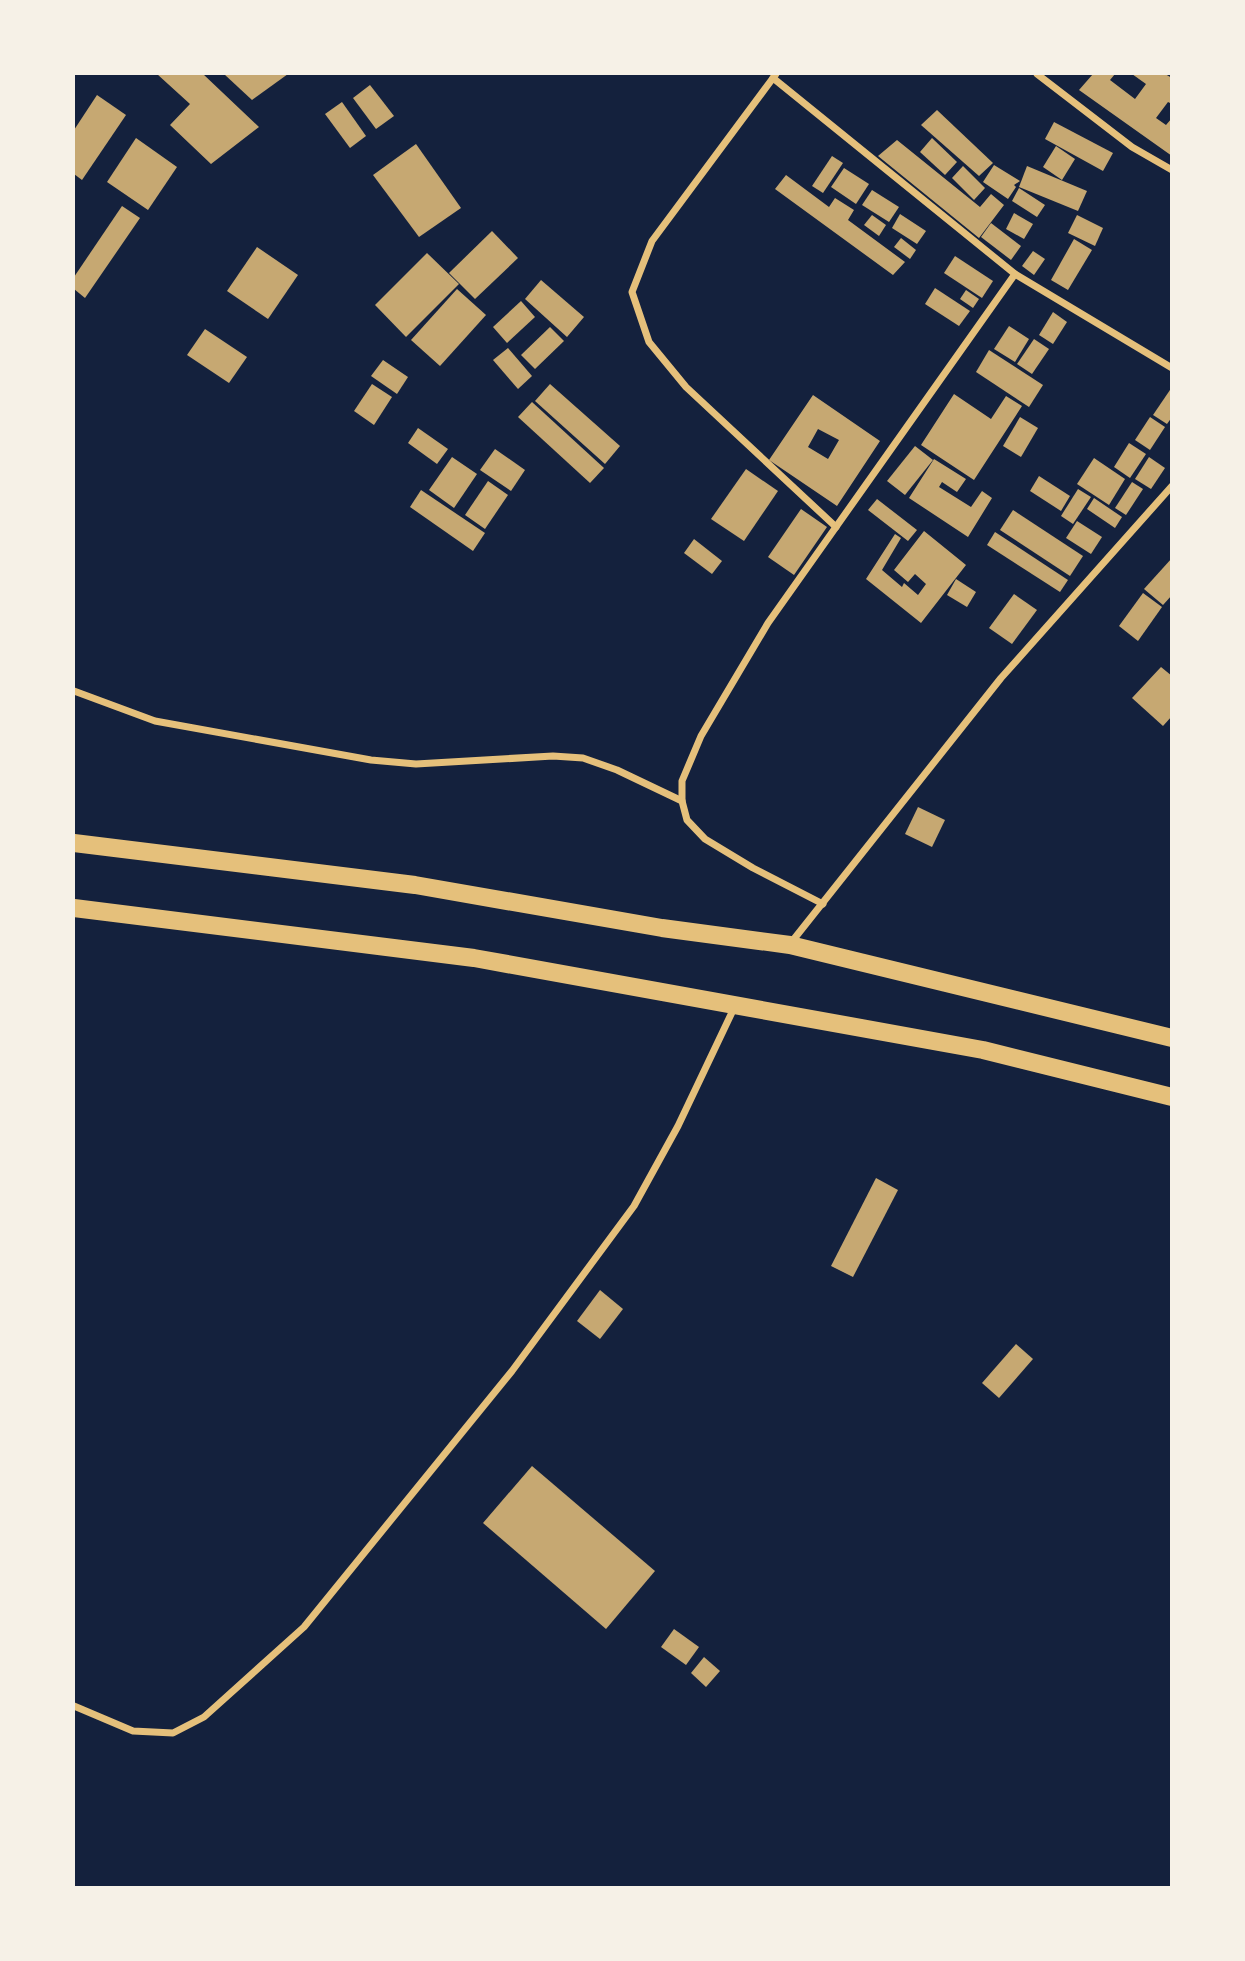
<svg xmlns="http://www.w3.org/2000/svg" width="1245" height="1961" font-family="'Source Serif 4',serif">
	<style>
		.building { fill: #c6a872; fill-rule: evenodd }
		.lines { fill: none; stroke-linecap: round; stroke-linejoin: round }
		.minor { stroke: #e5c07b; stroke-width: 7 }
		.primary { stroke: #e5c07b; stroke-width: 18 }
	</style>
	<rect width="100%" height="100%" fill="#14213d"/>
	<g class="building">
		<polygon points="157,74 203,74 259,127 211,164 170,125 190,104"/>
		<polygon points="224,74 288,74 252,100"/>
		<polygon points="1093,74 1115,74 1110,80 1135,99 1146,84 1132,74 1165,74 1172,78 1172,104 1168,102 1156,118 1166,125 1172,118 1172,156 1079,90"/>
		<polygon points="370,85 394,116 376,129 353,98"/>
		<polygon points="97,95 126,115 82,180 74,174 74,130"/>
		<polygon points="342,102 366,136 350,148 325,114"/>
		<polygon points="937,110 993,163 979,176 921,125"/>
		<polygon points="1054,122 1113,153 1103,171 1045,139"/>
		<polygon points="136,138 177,167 148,210 107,182"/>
		<polygon points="932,138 957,162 945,175 920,152"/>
		<polygon points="897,140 980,207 991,194 1004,205 979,238 878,156"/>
		<polygon points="416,144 461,208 419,237 373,175"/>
		<polygon points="1056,146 1075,159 1062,180 1043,167"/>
		<polygon points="832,156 843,163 823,193 812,186"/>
		<polygon points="994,165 1020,181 1014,185 1016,187 1008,199 983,182"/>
		<polygon points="963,166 985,188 974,200 952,178"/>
		<polygon points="1027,166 1087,191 1078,211 1019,187"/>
		<polygon points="844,168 869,184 856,204 831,187"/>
		<polygon points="786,175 829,207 835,198 854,210 848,220 905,262 893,275 775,189"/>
		<polygon points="1019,188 1045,205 1037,217 1012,201"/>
		<polygon points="872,190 899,207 889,222 862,205"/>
		<polygon points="122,206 140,218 85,298 74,289 74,277"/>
		<polygon points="1014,213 1033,224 1024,239 1006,229"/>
		<polygon points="900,214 926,231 917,244 892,228"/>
		<polygon points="872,215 886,225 879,236 864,225"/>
		<polygon points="1077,215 1103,228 1095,246 1068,233"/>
		<polygon points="991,223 1021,246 1011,260 981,237"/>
		<polygon points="492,231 518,258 475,299 449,273"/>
		<polygon points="901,238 916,250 910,259 894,247"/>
		<polygon points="1074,239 1092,250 1068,290 1051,280"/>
		<polygon points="257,247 298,275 268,319 227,291"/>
		<polygon points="1033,251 1045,259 1034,275 1022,266"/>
		<polygon points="427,253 459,284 406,337 375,305"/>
		<polygon points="955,256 993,281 982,298 944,273"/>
		<polygon points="541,280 584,317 567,337 525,299"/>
		<polygon points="935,288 970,311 959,326 925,304"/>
		<polygon points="457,289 486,315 440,366 411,340"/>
		<polygon points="966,290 979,299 973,308 960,299"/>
		<polygon points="521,301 535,317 507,343 493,327"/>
		<polygon points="1053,312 1067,322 1053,344 1039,335"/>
		<polygon points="1009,326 1029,339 1015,362 994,349"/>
		<polygon points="550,327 564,341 535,369 521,355"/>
		<polygon points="205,329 247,357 229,383 187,355"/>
		<polygon points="1034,339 1049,349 1032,374 1017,364"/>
		<polygon points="508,348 532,376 518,389 493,360"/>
		<polygon points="989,350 1043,385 1029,407 976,372"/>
		<polygon points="383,360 408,377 397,394 371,376"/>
		<polygon points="372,384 392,397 374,425 354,411"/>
		<polygon points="550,384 620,446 605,464 535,401"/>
		<polygon points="1172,387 1172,417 1167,424 1153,415"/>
		<polygon points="954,394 991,419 1006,396 1022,406 974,480 921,445"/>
		<path d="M 813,395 L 880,441 L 837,506 L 769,460 ZM 818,429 L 839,440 L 828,459 L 808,447 Z"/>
		<polygon points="532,402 604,468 590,483 518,417"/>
		<polygon points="1020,417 1038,428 1021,457 1003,446"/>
		<polygon points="1150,417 1165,427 1150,450 1135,440"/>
		<polygon points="418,428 448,449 437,464 408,443"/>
		<polygon points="1129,443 1146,454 1130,478 1114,467"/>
		<polygon points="915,446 933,460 905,495 887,481"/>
		<polygon points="495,449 525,470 511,491 480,470"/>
		<polygon points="452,457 477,474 454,508 429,490"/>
		<polygon points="1149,457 1165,468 1151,489 1135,479"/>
		<polygon points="1094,458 1125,479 1109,505 1077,484"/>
		<polygon points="934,459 966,479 957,492 942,482 939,487 971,507 982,491 992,498 968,537 909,498"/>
		<polygon points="746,469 778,491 744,541 711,519"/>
		<polygon points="1039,476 1070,496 1061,511 1030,491"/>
		<polygon points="488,481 508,495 485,529 465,515"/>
		<polygon points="1132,482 1143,489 1126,515 1115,508"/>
		<polygon points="1078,489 1091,497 1073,524 1061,516"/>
		<polygon points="421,490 485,533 473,551 410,507"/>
		<polygon points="1094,498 1122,517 1115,528 1087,509"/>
		<polygon points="877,499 917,530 908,541 868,510"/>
		<polygon points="801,509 827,527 794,575 768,557"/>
		<polygon points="1013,510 1083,556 1070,576 1000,530"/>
		<polygon points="1077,521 1102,537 1091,554 1066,538"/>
		<polygon points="924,531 966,565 921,623 866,579 895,534 901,538 882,570 902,587 904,583 918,595 926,584 915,574 908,582 894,570"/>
		<polygon points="995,532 1068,580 1060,592 987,545"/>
		<polygon points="694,539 722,561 712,574 684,553"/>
		<polygon points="1172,558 1172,595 1163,605 1144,589"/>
		<polygon points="956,579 976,592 967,607 947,595"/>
		<polygon points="1143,593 1162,607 1138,641 1119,626"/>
		<polygon points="1014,594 1037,610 1012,644 989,628"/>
		<polygon points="1161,667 1172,676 1172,716 1163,726 1132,698"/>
		<polygon points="918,807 945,820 932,847 905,834"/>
		<polygon points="876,1178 898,1190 853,1277 831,1266"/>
		<polygon points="600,1290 623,1309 600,1339 577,1321"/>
		<polygon points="1016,1344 1033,1359 999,1398 982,1383"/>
		<polygon points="532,1466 655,1571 606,1629 483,1523"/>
		<polygon points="674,1629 699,1647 686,1665 661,1647"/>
		<polygon points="704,1657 720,1671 706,1687 691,1673"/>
	</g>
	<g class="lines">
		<g class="minor">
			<polyline points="776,74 652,241 632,292 649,342 686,387 836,527"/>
			<polyline points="1037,74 1132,147 1172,170"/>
			<polyline points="773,78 1015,274 1172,368"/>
			<polyline points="74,691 155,721 371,760 416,764 553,756 583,758 617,770 682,801"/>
			<polyline points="823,904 753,868 705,839 687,820 682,801 682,781 701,736 768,623 1015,274"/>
			<polyline points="790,944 1001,678 1172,486"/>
			<polyline points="74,1706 133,1731 173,1733 204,1717 304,1627 512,1371 634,1206 678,1126 735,1006"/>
		</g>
		<g class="primary">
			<polyline points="74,843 415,885 662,928 790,945 1172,1038"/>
			<polyline points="74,908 474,958 983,1050 1172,1097"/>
		</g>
	</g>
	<rect width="1245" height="1961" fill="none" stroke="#f6f1e7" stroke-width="150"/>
</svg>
